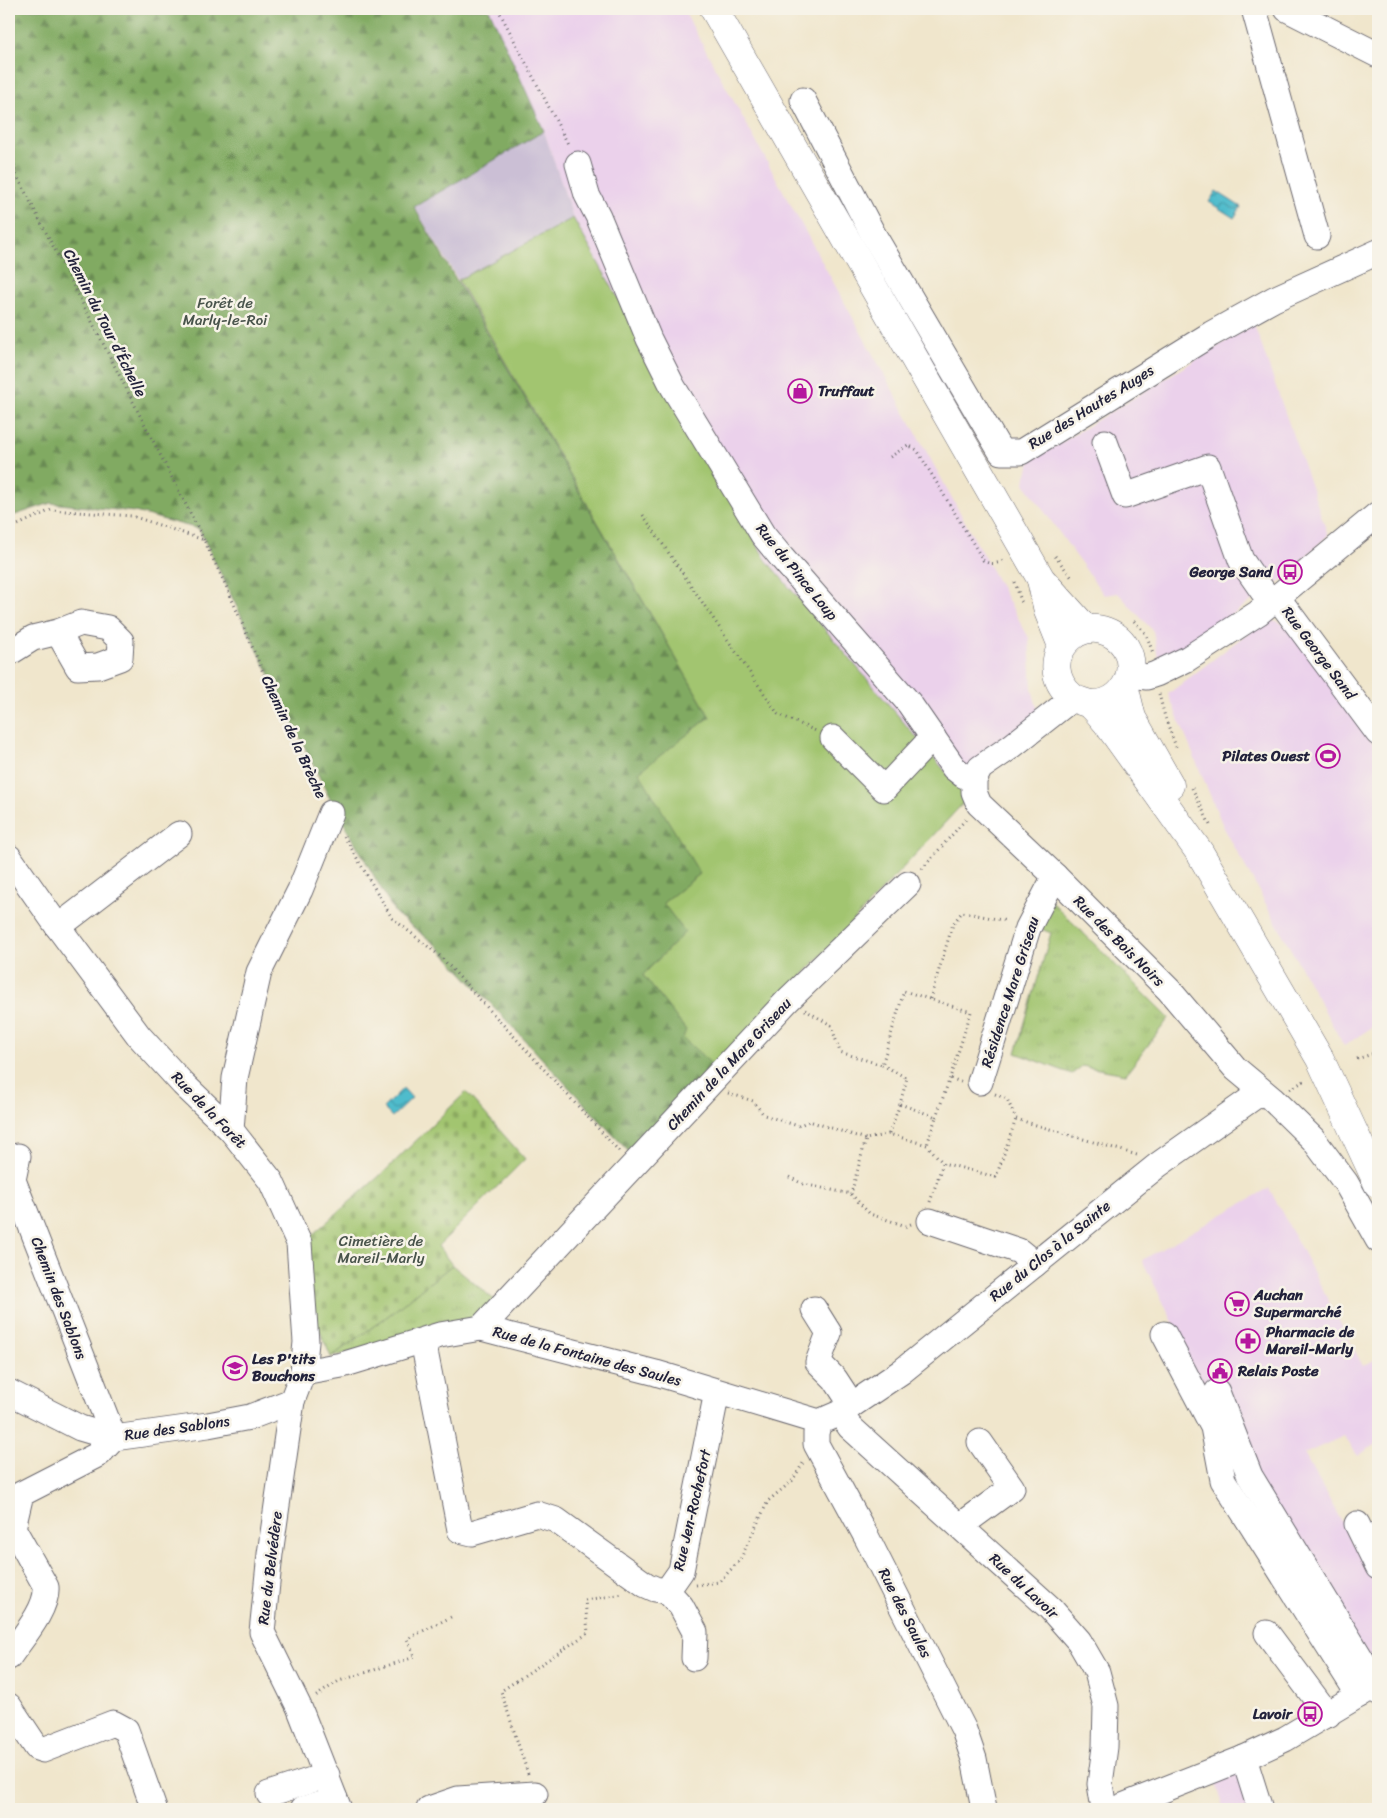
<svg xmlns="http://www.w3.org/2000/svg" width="1387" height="1818" font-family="Sriracha,sans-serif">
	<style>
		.built { fill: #ebd1eb }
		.industrial { fill: #cbbfd5 }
		.grass { fill: url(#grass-tufts); stroke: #627455 }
		.forest { fill: url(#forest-firs); stroke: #52664e }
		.cemetery { fill: url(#cemetery-stones); stroke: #627455 }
		.garden { fill: #a2c56f; stroke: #627455 }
		.water { fill: url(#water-waves); stroke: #396f84 }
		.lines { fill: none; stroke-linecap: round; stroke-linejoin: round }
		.minor-casing { stroke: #6a676e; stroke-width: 27 }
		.major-casing { stroke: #6a676e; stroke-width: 29 }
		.path { stroke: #6a676e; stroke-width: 3; stroke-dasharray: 1 4; stroke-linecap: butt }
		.minor { stroke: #fff; stroke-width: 25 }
		.major { stroke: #fff; stroke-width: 28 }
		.labels { text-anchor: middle; stroke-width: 5; stroke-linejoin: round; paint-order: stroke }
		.park-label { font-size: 15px; fill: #48534b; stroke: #f7f3e8 }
		.street-label { font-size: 15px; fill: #22223b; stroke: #f7f3e8 }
		.poi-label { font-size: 15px; font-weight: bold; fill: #22223b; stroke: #f7f3e8; text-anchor: start }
	</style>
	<defs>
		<pattern id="grass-tufts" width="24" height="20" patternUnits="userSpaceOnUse" patternTransform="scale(1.25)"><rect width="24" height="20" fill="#a2c56f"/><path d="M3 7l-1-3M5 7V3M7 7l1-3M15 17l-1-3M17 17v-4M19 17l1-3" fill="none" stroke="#8ba961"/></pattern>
		<pattern id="forest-firs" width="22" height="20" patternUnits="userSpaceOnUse" patternTransform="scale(1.25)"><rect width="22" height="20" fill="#81aa62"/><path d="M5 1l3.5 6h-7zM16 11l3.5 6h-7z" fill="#698a52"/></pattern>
		<pattern id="cemetery-stones" width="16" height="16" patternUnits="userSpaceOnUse" patternTransform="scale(1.25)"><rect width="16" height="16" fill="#a2c56f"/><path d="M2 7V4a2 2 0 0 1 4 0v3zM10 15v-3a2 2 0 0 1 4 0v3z" fill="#8ba961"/></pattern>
		<pattern id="water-waves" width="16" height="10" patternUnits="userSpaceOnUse" patternTransform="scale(1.25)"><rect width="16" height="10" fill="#50bccc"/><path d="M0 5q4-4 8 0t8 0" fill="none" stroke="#4298a7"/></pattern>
	</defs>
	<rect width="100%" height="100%" fill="#f7f3e8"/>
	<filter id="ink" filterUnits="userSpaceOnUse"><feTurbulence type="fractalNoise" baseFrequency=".02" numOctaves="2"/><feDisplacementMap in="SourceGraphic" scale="10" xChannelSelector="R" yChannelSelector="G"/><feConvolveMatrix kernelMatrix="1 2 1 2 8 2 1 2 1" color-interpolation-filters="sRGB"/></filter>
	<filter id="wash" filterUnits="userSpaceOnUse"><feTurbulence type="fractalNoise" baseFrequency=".0096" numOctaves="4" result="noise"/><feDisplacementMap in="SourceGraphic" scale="20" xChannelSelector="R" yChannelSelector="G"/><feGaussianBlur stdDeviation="1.12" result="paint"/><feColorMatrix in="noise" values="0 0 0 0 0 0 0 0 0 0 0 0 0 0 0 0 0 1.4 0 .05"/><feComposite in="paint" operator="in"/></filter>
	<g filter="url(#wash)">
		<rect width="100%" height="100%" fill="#f0e6cc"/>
		<g class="built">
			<polygon points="489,9 683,9 1029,638 1032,689 1038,711 959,788 766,560 573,218 544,131"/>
			<polygon points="1254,324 1328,535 1281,580 1184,649 1159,663 1153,631 1118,593 1104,595 1024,483 1031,461"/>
			<polygon points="1265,620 1277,621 1287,626 1378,750 1378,1023 1344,1046 1223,826 1168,694"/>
			<polygon points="1269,1188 1363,1366 1378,1358 1378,1445 1377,1443 1358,1456 1344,1436 1304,1454 1378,1587 1378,1669 1213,1448 1172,1345 1181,1338 1142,1260"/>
			<polygon points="1251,1765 1266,1809 1225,1809 1214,1780"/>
		</g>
		<polygon class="industrial" points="544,131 573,218 458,280 414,206"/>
		<g class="grass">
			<polygon points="1051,901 1169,1018 1126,1074 1082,1066 1072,1074 1016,1053 1051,933 1038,928"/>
			<polygon points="452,1265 497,1302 478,1321 331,1357 389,1315"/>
		</g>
		<polygon class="forest" points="9,9 489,9 544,131 414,207 710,717 640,772 700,874 663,903 685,932 643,975 716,1068 631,1154 436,945 395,913 328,795 199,529 135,512 51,503 9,517"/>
		<polygon class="cemetery" points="466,1092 525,1159 438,1246 452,1265 389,1315 331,1357 312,1312 304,1242 385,1171"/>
		<polygon class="garden" points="573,218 766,560 968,798 716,1068 683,1038 686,1030 643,975 685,932 663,903 700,874 639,772 710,717 458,280"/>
		<g class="water">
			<polygon points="1216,191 1241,207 1234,218 1209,202"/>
			<polygon points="403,1088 412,1098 392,1117 383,1108"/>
		</g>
	</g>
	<g filter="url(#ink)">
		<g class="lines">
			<g class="minor-casing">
				<g id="minor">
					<polyline points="1254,9 1317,236"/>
					<polyline points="1287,9 1378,55"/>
					<polyline points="803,100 873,234 1001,452 1021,452 1211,334 1274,299 1378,252"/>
					<polyline points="578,164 587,195 598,216 649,339 673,387 763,535 782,558 909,703 954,768 963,775 974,780"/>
					<polyline points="1105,442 1125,496 1208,467 1241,560 1271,603"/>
					<polyline points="1277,597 1378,733"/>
					<polyline points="9,653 33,638 58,632 81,623 108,628 121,641 120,658 98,666 78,667 58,632"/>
					<polyline points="1131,675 1147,677 1156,674 1187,659 1258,613 1378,514"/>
					<polyline points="1073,698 1012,746 980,768 974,780 974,792 979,804 1055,876 1169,990 1236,1069 1272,1099 1313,1139 1346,1183 1378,1240"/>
					<polyline points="833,738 884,789 933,737"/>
					<polyline points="9,857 58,927 139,1036 183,1084 231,1130 271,1181 299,1243 306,1342 303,1372 292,1401 270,1554 262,1632 299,1707 339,1809"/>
					<polyline points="58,927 179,834"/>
					<polyline points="980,1082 1028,928 1055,876"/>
					<polyline points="231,1130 235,1078 259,972 300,890 331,813"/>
					<polyline points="930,1221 1019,1251 1035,1264"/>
					<polyline points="814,1309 829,1333 818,1362 835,1379 852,1405"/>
					<polyline points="481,1328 788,1000 908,884"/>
					<polyline points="1164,1334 1213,1427 1223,1480 1359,1695"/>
					<polyline points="423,1341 460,1530 472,1533 537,1514 556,1520 646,1585 655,1589 667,1591 681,1571 717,1392"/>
					<polyline points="303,1372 342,1365 440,1335 481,1328 656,1373 819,1422 840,1413 901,1372 1158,1165 1254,1097 1258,1088"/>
					<polyline points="9,1392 80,1428 114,1438 208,1425 250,1417 292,1401"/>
					<polyline points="1217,1392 1250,1476 1377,1685 1378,1692"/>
					<polyline points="840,1413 850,1427 1050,1608 1079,1641 1097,1672 1106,1706 1105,1747 1100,1784 1104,1809"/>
					<polyline points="819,1422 816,1433 816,1444 867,1538 964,1730 974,1759 984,1809"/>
					<polyline points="1357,1524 1378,1567"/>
					<polyline points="960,1526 1012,1488 980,1442"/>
					<polyline points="667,1591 681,1606 695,1632 694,1658"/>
					<polyline points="1267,1633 1328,1715"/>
					<path d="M 9,1657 C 21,1639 48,1609 46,1587 L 13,1528 L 21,1494 L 99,1454 L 114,1438 L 13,1180 L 18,1156"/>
					<polyline points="9,1706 37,1748 43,1750 113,1723 126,1730 154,1809"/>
					<polyline points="1244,1758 1260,1809"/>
					<polyline points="269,1794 327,1775"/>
					<polyline points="303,1809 335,1799"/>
					<polyline points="429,1809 458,1799 535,1794"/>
					<polyline points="1115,1809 1244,1758 1285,1739 1374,1686"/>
				</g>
			</g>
			<g class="major-casing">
				<g id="major">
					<polyline points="714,9 1041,579 1086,629"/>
					<polyline points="1041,580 1048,611 1062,646"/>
					<polyline points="1125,689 1132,718 1170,785"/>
					<path d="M 1089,704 C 1136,707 1147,643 1102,630 C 1091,627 1078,630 1070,638 C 1051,655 1052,680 1072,697 C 1077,701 1083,701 1089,704 C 1096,708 1102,718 1107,723 L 1200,853 L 1320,1059 L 1378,1184"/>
				</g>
			</g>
			<g class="path">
				<polyline points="498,9 569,146"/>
				<polyline points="9,110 15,172 204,540"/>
				<path d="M 890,457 L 908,445 L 917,450 L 983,560 C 990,566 998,563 1006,560"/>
				<polyline points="643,515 778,714 816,731"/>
				<polyline points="9,529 51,510 132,516 204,540 227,588 290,735 321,795"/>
				<polyline points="1055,556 1073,579"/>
				<polyline points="1015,582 1021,601 1023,604"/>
				<polyline points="1134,621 1146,634 1153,653"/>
				<polyline points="1159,694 1165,717 1176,747"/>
				<polyline points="1192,788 1211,827"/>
				<polyline points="344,836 392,918 440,956 619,1151"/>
				<polyline points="922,869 966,819"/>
				<polyline points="930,999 953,924 962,912 1007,921"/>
				<polyline points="805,1010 831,1025 840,1052 882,1065 904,991 971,1012 950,1078 961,1082"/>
				<polyline points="1357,1059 1378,1052"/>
				<polyline points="882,1065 907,1078 900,1104 936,1117 927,1145"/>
				<polyline points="1290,1089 1306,1080"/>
				<polyline points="728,1093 753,1101 764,1115 798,1126 809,1121 866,1139"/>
				<polyline points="995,1094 1007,1099 1016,1119 1137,1155"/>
				<polyline points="936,1117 950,1078"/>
				<polyline points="889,1134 900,1104"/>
				<polyline points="789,1177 803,1184 851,1194"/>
				<polyline points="930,1202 943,1163 996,1177 1016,1119"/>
				<polyline points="911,1224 906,1226 870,1214 851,1194 866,1139 889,1134 927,1145 943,1163"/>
				<polyline points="696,1585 719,1582 740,1560 768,1501 792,1481 803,1463"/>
				<polyline points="316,1696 339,1681 415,1657 407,1639 453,1616"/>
				<polyline points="528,1774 501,1691 588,1633 585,1600 623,1594"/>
			</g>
			<use href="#minor" class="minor"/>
			<use href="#major" class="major"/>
		</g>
	</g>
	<defs>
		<g id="shop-ring" transform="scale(1.25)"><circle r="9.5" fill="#f7f3e8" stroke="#b5179e" stroke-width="1.5"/><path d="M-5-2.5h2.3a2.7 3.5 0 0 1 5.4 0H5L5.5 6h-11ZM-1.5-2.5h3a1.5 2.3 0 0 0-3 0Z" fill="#b5179e"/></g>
		<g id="bus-ring" transform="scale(1.25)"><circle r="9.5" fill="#f7f3e8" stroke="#b5179e" stroke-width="1.5"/><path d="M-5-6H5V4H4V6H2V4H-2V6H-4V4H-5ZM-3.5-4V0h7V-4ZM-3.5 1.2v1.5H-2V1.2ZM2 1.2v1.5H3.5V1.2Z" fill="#b5179e"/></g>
		<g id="stadium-ring" transform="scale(1.25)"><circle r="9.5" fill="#f7f3e8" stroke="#b5179e" stroke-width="1.5"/><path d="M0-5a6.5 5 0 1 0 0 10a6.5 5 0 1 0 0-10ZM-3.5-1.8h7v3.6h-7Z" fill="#b5179e"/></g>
		<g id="supermarket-ring" transform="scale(1.25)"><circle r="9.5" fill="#f7f3e8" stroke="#b5179e" stroke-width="1.5"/><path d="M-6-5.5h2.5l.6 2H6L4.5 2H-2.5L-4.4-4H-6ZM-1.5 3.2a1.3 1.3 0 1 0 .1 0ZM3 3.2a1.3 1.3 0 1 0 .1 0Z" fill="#b5179e"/></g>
		<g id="pharmacy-ring" transform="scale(1.25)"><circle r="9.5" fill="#f7f3e8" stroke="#b5179e" stroke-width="1.5"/><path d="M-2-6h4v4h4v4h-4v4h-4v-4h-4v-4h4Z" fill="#b5179e"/></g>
		<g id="school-ring" transform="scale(1.25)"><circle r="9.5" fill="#f7f3e8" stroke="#b5179e" stroke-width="1.5"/><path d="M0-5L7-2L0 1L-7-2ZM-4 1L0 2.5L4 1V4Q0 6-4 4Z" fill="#b5179e"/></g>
		<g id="civic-ring" transform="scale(1.25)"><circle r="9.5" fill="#f7f3e8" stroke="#b5179e" stroke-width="1.5"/><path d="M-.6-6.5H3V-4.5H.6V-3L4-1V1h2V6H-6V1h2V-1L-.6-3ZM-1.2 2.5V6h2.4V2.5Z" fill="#b5179e"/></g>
	</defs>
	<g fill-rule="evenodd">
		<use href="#shop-ring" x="800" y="391"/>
		<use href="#bus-ring" x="1290" y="572"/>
		<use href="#stadium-ring" x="1328" y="756"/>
		<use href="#supermarket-ring" x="1237" y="1304"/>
		<use href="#pharmacy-ring" x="1248" y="1341"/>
		<use href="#school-ring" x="235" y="1368"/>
		<use href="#civic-ring" x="1220" y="1371"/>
		<use href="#bus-ring" x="1310" y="1714"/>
	</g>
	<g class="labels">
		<g class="park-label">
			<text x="225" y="308">Forêt de<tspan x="225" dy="17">Marly-le-Roi</tspan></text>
			<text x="381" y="1246">Cimetière de<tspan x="381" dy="17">Mareil-Marly</tspan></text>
		</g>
		<g class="street-label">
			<text transform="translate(105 323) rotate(63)" y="5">Chemin du Tour d’Échelle</text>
			<text transform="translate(1091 407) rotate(-32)" y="5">Rue des Hautes Auges</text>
			<text transform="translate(797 572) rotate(51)" y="5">Rue du Pince Loup</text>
			<text transform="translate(1319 653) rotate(53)" y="5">Rue George Sand</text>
			<text transform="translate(294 737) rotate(65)" y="5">Chemin de la Brèche</text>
			<text transform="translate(1119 941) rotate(45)" y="5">Rue des Bois Noirs</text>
			<text transform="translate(1010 992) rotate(-72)" y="5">Résidence Mare Griseau</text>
			<text transform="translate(729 1064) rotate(-47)" y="5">Chemin de la Mare Griseau</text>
			<text transform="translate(209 1110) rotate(46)" y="5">Rue de la Forêt</text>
			<text transform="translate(1050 1251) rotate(-39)" y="5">Rue du Clos à la Sainte</text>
			<text transform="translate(59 1298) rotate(69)" y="5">Chemin des Sablons</text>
			<text transform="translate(587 1356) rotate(15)" y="5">Rue de la Fontaine des Saules</text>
			<text transform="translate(177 1428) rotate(-8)" y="5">Rue des Sablons</text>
			<text transform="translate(692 1510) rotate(-77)" y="5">Rue Jen-Rochefort</text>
			<text transform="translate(270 1568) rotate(-83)" y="5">Rue du Belvédère</text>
			<text transform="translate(1024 1586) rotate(43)" y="5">Rue du Lavoir</text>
			<text transform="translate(905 1613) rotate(63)" y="5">Rue des Saules</text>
		</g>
		<g class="poi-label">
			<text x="818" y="396">Truffaut</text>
			<text x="1272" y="577" text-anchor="end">George Sand</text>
			<text x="1310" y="761" text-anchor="end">Pilates Ouest</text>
			<text x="1254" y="1300">Auchan<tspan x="1254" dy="17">Supermarché</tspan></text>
			<text x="1266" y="1337">Pharmacie de<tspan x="1266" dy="17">Mareil-Marly</tspan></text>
			<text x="252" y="1364">Les P'tits<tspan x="252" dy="17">Bouchons</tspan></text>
			<text x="1238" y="1376">Relais Poste</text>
			<text x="1292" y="1719" text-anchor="end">Lavoir</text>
		</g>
	</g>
	<rect width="1387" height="1818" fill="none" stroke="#f7f3e8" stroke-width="30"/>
</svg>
